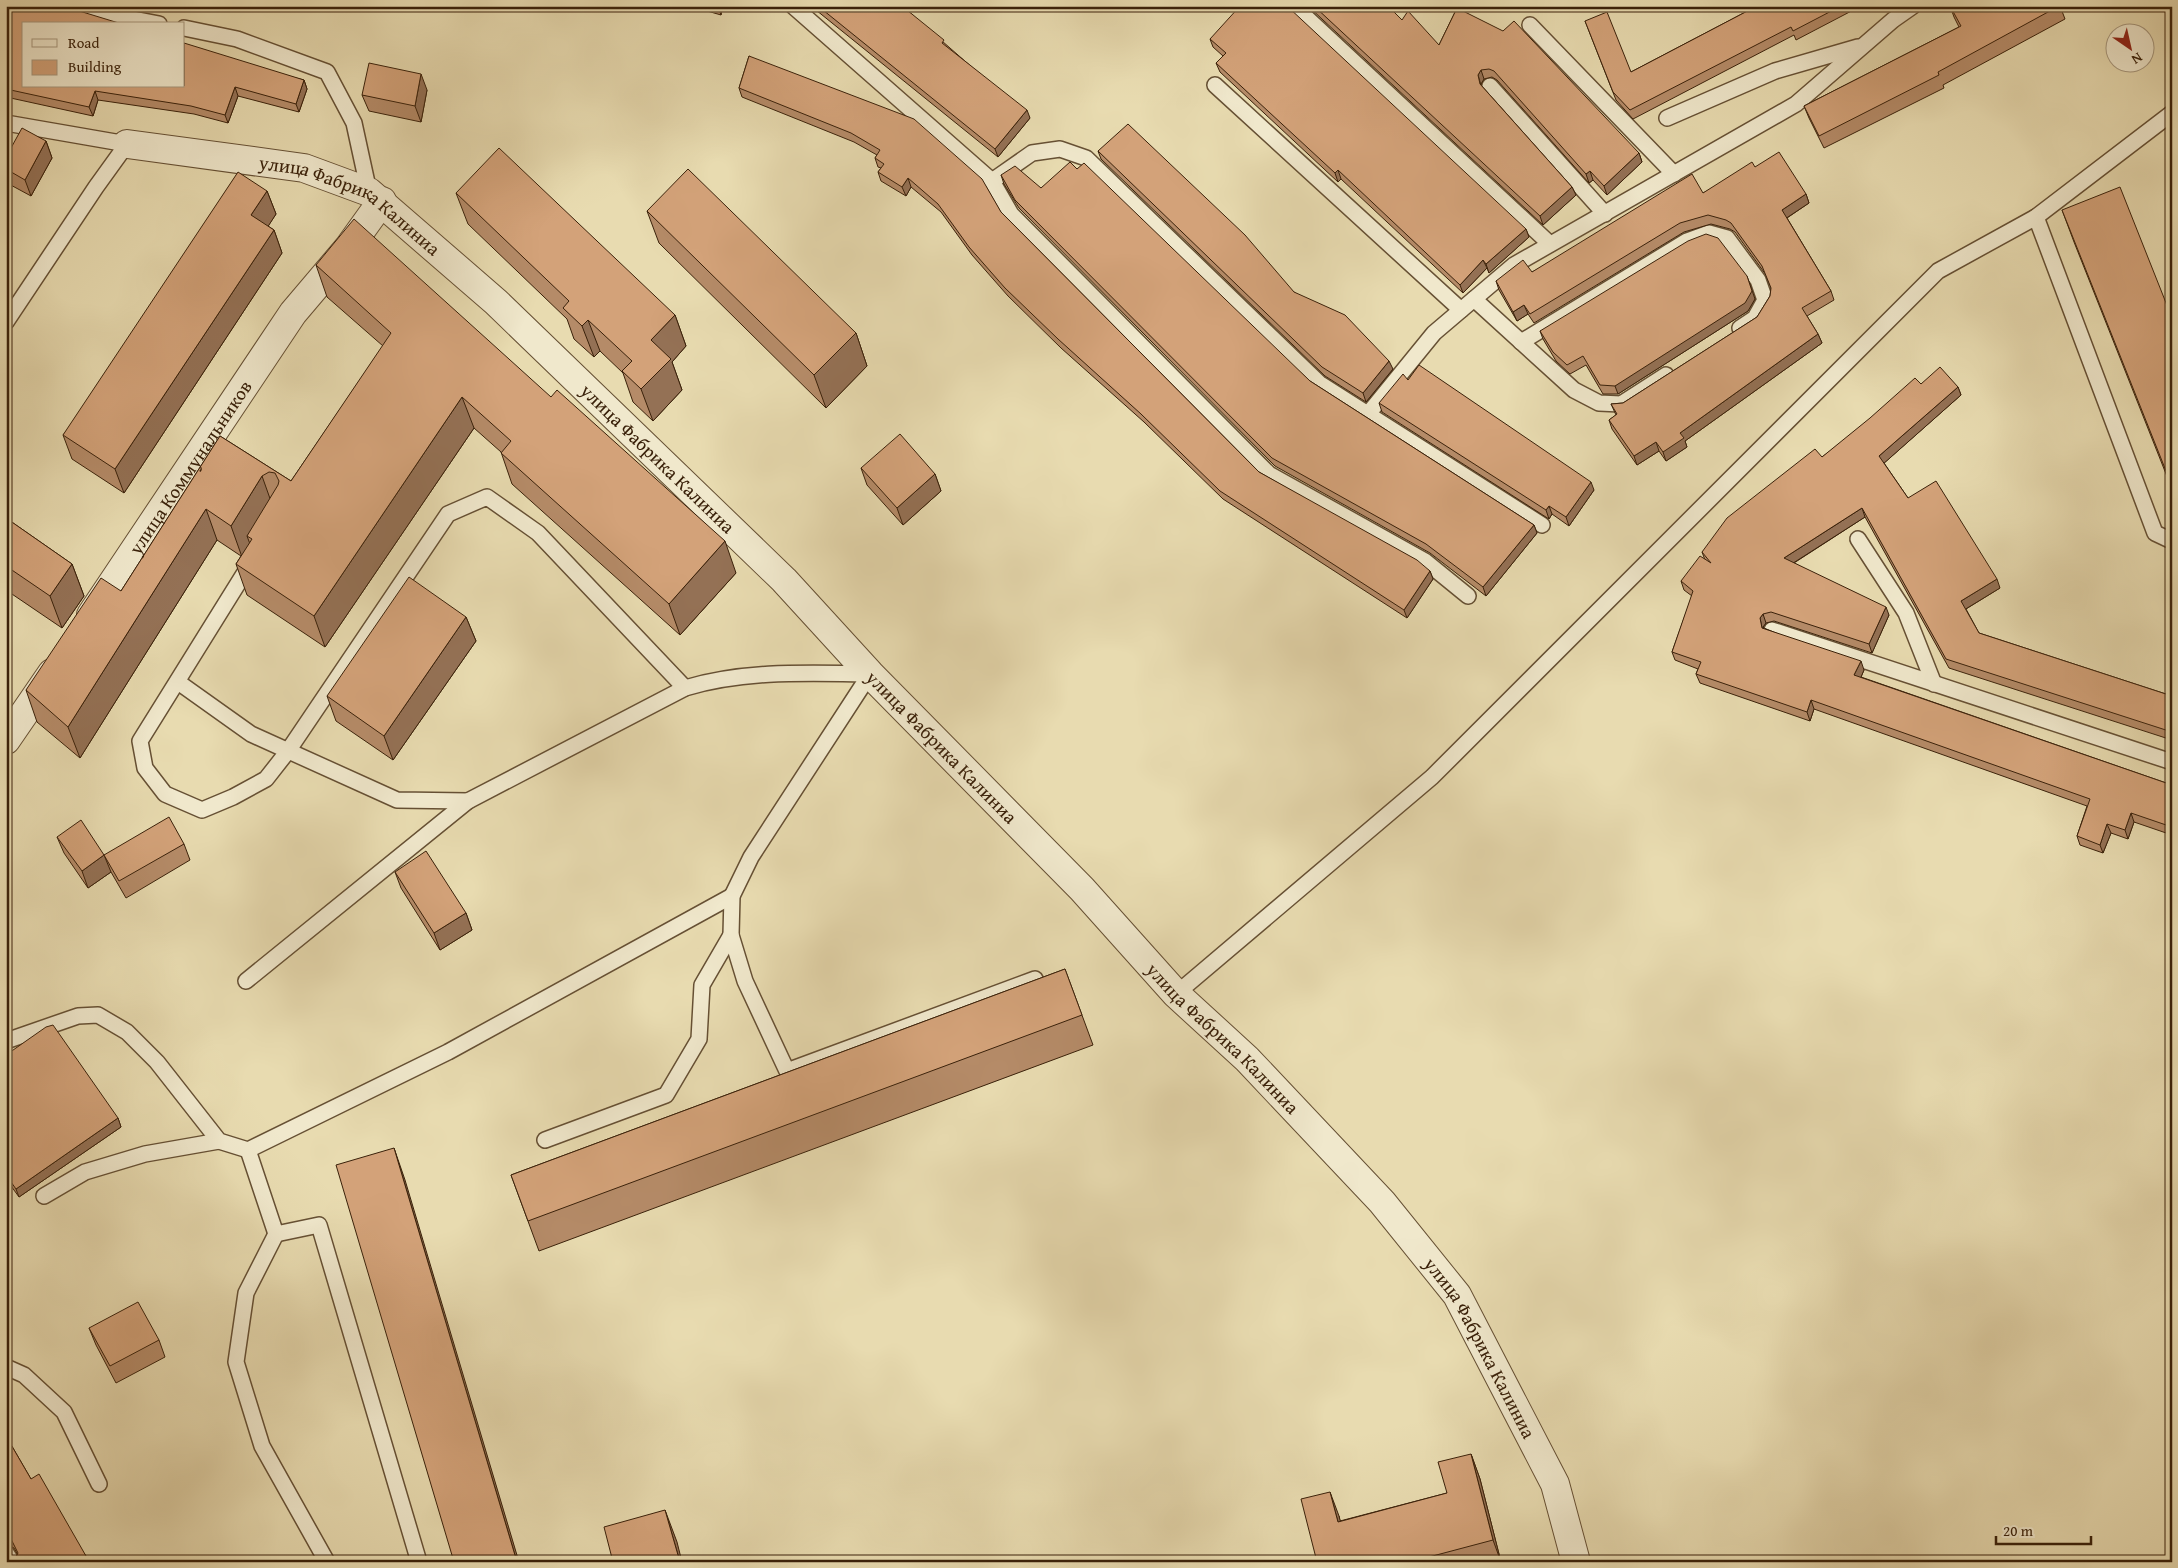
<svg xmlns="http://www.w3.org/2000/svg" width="2178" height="1568" font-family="'Gentium Book Plus',serif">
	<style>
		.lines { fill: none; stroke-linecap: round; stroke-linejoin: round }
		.service-casing { stroke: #665034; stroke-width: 18 }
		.minor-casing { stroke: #665034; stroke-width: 30 }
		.service { stroke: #f0e8cc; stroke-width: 15 }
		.minor { stroke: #f0e8cc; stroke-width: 28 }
		.wall { fill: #b58b68; stroke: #3a210a }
		.shaded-wall { fill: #947155; stroke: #3a210a }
		.building { fill: #d3a279; stroke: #3a210a }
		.labels { text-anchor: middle; stroke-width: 4.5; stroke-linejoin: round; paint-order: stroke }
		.street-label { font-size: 19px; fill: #3a210a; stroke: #f0e8cc }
	</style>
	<rect width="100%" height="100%" fill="#e8dbb0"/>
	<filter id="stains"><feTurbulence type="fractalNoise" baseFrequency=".004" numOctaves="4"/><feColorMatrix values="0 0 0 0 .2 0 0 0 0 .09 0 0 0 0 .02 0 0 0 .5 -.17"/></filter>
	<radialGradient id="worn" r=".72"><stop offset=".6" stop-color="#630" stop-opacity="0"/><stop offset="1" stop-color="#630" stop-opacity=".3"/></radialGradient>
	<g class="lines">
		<g class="service-casing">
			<g id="service">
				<polyline points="66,6 159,24"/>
				<polyline points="793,6 992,181 1011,214 1269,474 1425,561 1468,596"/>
				<polyline points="1294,6 1550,244"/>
				<polyline points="1530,25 1674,174"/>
				<polyline points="184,28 237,39 327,72 354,123 369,192"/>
				<polyline points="1215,85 1461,310"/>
				<polyline points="1490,86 1605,214"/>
				<polyline points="1667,118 1775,71 1858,47"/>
				<polyline points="6,123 127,144 96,187 6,322"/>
				<polyline points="992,181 1032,153 1060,149 1086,158 1319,383 1542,525"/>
				<polyline points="2036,217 2155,533 2172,541"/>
				<polyline points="1474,299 1574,390 1599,403 1621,404 1666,375"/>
				<polyline points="1521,342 1687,241 1709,233 1727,238 1758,280 1765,300 1755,318 1740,328"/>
				<polyline points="1368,414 1434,333 1514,265 1796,104 1893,20 1913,6"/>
				<polyline points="1858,539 1906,613 1934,684"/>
				<polyline points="252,561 140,741 145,768 165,794 202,810 233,797 266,779 288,751 448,514 487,497 538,533 685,688"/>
				<polyline points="1772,630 2172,762"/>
				<polyline points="870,674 751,857 732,896 731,935 745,981 787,1071 1035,979"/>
				<polyline points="178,682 251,734 397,800 468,801"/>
				<path d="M 246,981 L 468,801 L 685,688 C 745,670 808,673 870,674"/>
				<polyline points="1176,994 1432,777 1938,271 2036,217 2172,113"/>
				<polyline points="6,1041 78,1016 98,1015 127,1032 157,1062 219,1141 248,1150 448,1052 732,896"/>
				<polyline points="545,1140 666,1095 699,1039 702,985 731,935"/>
				<polyline points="248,1150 276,1234 319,1225 419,1562"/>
				<polyline points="44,1196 85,1172 145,1154 219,1141"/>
				<polyline points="276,1234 246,1293 236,1362 262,1446 327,1562"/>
				<polyline points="6,1367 24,1375 64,1412 99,1484"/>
				<polyline points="6,1553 12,1562"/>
			</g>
		</g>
		<g class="minor-casing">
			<g id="minor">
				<path id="s1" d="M 127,144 L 304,168 L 369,192 L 496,302 L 784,580 L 870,674 L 1082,889 L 1176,994 L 1247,1059 L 1382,1202 L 1457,1295 L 1555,1484 L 1576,1562"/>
				<path id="s2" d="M 91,615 L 293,313 L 349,247 L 382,201"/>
				<polyline points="6,740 52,673"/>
			</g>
		</g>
		<use href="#service" class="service"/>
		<use href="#minor" class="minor"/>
	</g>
	<g class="wall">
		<polygon points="6,6 304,80 307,89 299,112 238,96 228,123 194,114 98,100 93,116 6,97"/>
		<polygon points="690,6 722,6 721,15"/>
		<polygon points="811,6 902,6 1030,118 998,157"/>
		<polygon points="1308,6 1388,6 1402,20 1439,45 1457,8 1639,153 1642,162 1607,195 1593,180 1589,183 1497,80 1492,77 1484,79 1481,84 1481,85 1572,187 1576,195 1543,225"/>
		<polygon points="1757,6 1861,6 1796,40 1794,35 1633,119 1616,100 1585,21 1631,72"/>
		<polygon points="1950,6 2060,6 2065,19 1943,85 1944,88 1824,148 1809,118 1804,106 1959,27 1954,17"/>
		<polygon points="1210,39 1526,229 1529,237 1489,273 1487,268 1463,293 1341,179 1338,182 1220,72 1216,63 1223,56 1213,47"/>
		<polygon points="749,56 1001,212 1259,472 1430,571 1433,579 1407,618 1223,499 1144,422 1061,348 1008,296 972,255 941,212 911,187 906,196 881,181 878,172 881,168 878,167 875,158 877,155 854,142 742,97 739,88"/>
		<polygon points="427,90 421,122 369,111 362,95"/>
		<polygon points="46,141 52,158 31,196 7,183 6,181 6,157"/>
		<polygon points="1098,151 1294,292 1393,369 1366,402 1325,376 1101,159"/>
		<polygon points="1755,167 1806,194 1809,203 1787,218 1831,291 1834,300 1807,316 1818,334 1822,343 1685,441 1687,447 1666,461 1659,451 1637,465 1612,429 1609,420 1616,415 1611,404 1623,403 1757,317 1770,296 1771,288 1766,275 1735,232 1730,229 1711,224 1684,232 1534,323 1528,314 1517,321 1499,290 1496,281 1532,272 1703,193"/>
		<polygon points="1077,169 1310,381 1534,525 1537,533 1486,596 1430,553 1275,466 1019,208 1004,184 1001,175 1041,188"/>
		<polygon points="267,191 276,214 268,226 274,230 282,253 124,493 72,459 63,435"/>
		<polygon points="456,193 675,315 686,346 672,362 682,390 653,421 633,402 623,373 600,351 594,357 574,339 567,319 468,224"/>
		<polygon points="2062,210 2172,318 2172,489 2074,242"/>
		<polygon points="647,211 856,333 867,366 826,408 659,243"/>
		<polygon points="316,265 736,573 680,635 512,484 501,452 474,428 325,647 247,595 236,564 241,556 217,540 80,758 37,722 26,690 121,591 220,436 291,481 383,346 327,297"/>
		<polygon points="1755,299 1748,311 1618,394 1603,394 1586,365 1570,374 1556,361 1543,339 1540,331"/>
		<polygon points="1408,380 1594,490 1569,526 1552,514 1549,519 1382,412 1379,403"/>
		<polygon points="1921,384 1958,387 1961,395 1884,463 1908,498 2000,588 1966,609 1979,633 2172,696 2172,740 1949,668 1865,517 1794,563 1889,615 1872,653 1774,621 1766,623 1763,627 1764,628 1864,670 1861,677 2172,785 2172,835 2134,822 2128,839 2111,833 2103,853 2080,845 2077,836 2087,806 1814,709 1810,721 1700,683 1696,674 1698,669 1675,660 1672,652 1692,596 1684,590 1681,581 1705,560 1702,552 1822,457"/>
		<polygon points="861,468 935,474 941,491 903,525 867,485"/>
		<polygon points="6,518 72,564 84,596 62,628 6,590"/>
		<polygon points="466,617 476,641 393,760 336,721 327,696"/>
		<polygon points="57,837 104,855 184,844 190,860 126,898 111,872 88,888 64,853"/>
		<polygon points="395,872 466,913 472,930 440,950 401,888"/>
		<polygon points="1065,969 1093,1045 539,1251 511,1175"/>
		<polygon points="6,1055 118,1118 121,1127 19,1197 6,1179"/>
		<polygon points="89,1328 159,1340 165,1357 116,1383 96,1345"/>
		<polygon points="6,1436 31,1479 86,1556 88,1562 12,1562 14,1561 18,1555 14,1548 6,1544"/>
		<polygon points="1471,1454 1480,1479 1501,1562 1317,1562 1339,1516 1340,1521 1447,1493"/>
	</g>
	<g class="shaded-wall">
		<polygon points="718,6 722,6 721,15 718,7"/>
		<polygon points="1481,70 1484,79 1481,84 1483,92 1478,75"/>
		<polygon points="421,74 427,90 421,122 415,106"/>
		<polygon points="304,80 307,89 299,112 296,104"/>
		<polygon points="235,87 238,96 228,123 225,115"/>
		<polygon points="95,91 98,100 93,116 89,107"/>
		<polygon points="1027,110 1030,118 998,157 995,149"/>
		<polygon points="46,141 52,158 31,196 25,180"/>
		<polygon points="1639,153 1642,162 1607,195 1604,186"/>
		<polygon points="1338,170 1341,179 1338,182 1335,173"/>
		<polygon points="1590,171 1593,180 1589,183 1586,174"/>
		<polygon points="908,178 911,187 906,196 902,187"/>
		<polygon points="1572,187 1576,195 1543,225 1540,216"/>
		<polygon points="267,191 276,214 260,239 251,215"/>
		<polygon points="1806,194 1809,203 1785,219 1782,210"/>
		<polygon points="1526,229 1529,237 1489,273 1486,264"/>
		<polygon points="274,230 282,253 124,493 115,469"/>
		<polygon points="1483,260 1487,268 1463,293 1460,285"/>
		<polygon points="1747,276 1755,299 1748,311 1618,394 1615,386"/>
		<polygon points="1524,305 1528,314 1517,321 1513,312"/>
		<polygon points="675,315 686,346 672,362 682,390 653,421 641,389 651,340"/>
		<polygon points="588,320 600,351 594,357 582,326"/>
		<polygon points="856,333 867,366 826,408 814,375"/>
		<polygon points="1818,334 1822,343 1685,441 1687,447 1666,461 1663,452 1680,433"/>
		<polygon points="1389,361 1393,369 1366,402 1363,393"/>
		<polygon points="1958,387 1961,395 1882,465 1879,456"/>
		<polygon points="462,397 474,428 325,647 314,616"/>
		<polygon points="1656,442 1659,451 1637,465 1634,456"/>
		<polygon points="935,474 941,491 903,525 897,508"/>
		<polygon points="262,476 273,507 247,536 250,544 242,557 231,526"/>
		<polygon points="1591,482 1594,490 1569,526 1566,517"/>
		<polygon points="1549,506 1552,514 1549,519 1546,510"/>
		<polygon points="1862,508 1865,517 1787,567 1784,558"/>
		<polygon points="206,509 217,540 80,758 68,727"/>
		<polygon points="1534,525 1537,533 1486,596 1483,587"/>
		<polygon points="725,541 736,573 680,635 669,604"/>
		<polygon points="72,564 84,596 62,628 50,596"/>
		<polygon points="1430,571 1433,579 1407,618 1404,610"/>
		<polygon points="1997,579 2000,588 1964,610 1961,601"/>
		<polygon points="1886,607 1889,615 1872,653 1869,644"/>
		<polygon points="1763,614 1766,623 1763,627 1765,637 1762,628 1760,618"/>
		<polygon points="466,617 476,641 393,760 384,736"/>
		<polygon points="1861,661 1864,670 1858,684 1854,675"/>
		<polygon points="1811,700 1814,709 1810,721 1807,712"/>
		<polygon points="2131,813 2134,822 2128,839 2125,830"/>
		<polygon points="2107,824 2111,833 2103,853 2100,845"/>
		<polygon points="104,855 111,872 88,888 82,871"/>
		<polygon points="466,913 472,930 440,950 434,933"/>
		<polygon points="118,1118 121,1127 19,1197 16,1189"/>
		<polygon points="394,1148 405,1180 519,1562 517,1562"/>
		<polygon points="1471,1454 1480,1479 1501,1562 1493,1540"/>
		<polygon points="1330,1492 1339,1516 1347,1547 1338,1522"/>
		<polygon points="665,1510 677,1542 682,1562 680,1562"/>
	</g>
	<g class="building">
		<polygon points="6,6 21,6 30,8 30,6 60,6 76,10 122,24 24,24 24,86 184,86 184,43 304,80 296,104 235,87 225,115 191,106 95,91 89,107 6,89"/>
		<polygon points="818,6 902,6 944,40 942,43 1027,110 995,149"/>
		<polygon points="1240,6 1287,6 1526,229 1486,264 1483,260 1460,285 1338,170 1335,173 1216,63 1226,53 1210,39"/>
		<polygon points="1314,6 1388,6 1402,20 1408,11 1439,45 1457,8 1503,31 1514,21 1639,153 1604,186 1590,171 1586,174 1494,71 1489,69 1481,70 1478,75 1480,84 1572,187 1540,216"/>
		<polygon points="1757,6 1841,6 1793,31 1791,27 1630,110 1613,92 1585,21 1607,12 1631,72"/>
		<polygon points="1950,6 2059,6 1938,72 1939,75 1819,136 1804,106 1961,26"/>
		<polygon points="749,56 914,119 982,179 1001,212 1259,472 1417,560 1430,571 1404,610 1220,491 1141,414 1058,339 1005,288 969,247 938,204 908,178 902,187 878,172 884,164 875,158 880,150 851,133 739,88"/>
		<polygon points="369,63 421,74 415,106 362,95"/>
		<polygon points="1128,124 1245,235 1294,292 1345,315 1389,361 1363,393 1322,367 1098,151"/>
		<polygon points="22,128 46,141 25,180 6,169 6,157"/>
		<polygon points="499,148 675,315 651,340 671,359 641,389 622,371 632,361 588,320 582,326 563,308 569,301 456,193"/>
		<polygon points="1779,152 1806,194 1782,210 1831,291 1802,308 1818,334 1680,433 1684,438 1663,452 1656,442 1634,456 1609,420 1617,414 1611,404 1623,403 1757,317 1770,296 1771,288 1762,266 1731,223 1726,220 1708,215 1680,223 1530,314 1524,305 1513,312 1496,281 1523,260 1532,272 1692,174 1703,193 1752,162 1755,167"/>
		<polygon points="1070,162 1077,169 1084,163 1310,381 1534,525 1483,587 1426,544 1272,458 1015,200 1001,175 1015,166 1041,188"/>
		<polygon points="688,169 856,333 814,375 647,211"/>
		<polygon points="238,172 267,191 251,215 274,230 115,469 63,435"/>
		<polygon points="2120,187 2172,318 2172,486 2062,210"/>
		<polygon points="354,219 551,397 557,390 725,541 669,604 501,453 511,441 462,397 314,616 236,564 252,539 247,536 278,485 279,481 275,473 269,472 262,476 231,526 206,509 68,727 26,690 101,578 121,591 220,436 291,481 391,333 316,265"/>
		<polygon points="1706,234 1718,238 1747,276 1752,291 1745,303 1615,386 1600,385 1583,356 1567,365 1553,352 1540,331 1688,241"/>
		<polygon points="1419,365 1591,482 1566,517 1549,506 1546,510 1379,403 1403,374 1408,380"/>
		<polygon points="1940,367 1958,387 1879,456 1908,498 1936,481 1997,579 1961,601 1979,633 2172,696 2172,732 1946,659 1862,508 1784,558 1886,607 1869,644 1771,612 1763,614 1760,618 1762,628 1861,661 1854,675 2172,785 2172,827 2131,813 2125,830 2107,824 2100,845 2077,836 2090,799 1811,700 1807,712 1696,674 1701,662 1672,652 1693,591 1681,581 1700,556 1711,563 1702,552 1727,518 1815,449 1822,457 1870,418 1915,378 1921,384"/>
		<polygon points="900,434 935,474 897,508 861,468"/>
		<polygon points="6,518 72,564 50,596 6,566"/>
		<polygon points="409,577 466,617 384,736 327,696"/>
		<polygon points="169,817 184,844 119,881 104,855"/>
		<polygon points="81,820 104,855 82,871 57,837"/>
		<polygon points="426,851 466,913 434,933 395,872"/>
		<polygon points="2172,897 2172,931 2168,898"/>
		<polygon points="1065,969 1082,1015 528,1221 511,1175"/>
		<polygon points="53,1025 118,1118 16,1189 6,1175 6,1055 46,1027"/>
		<polygon points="394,1148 517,1562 454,1562 336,1165"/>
		<polygon points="138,1302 159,1340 110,1366 89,1328"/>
		<polygon points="6,1436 31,1479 39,1474 86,1556 75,1562 12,1562 14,1561 18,1553 11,1539 6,1537"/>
		<polygon points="1471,1454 1493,1540 1410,1562 1317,1562 1301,1499 1330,1492 1338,1522 1447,1493 1438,1462"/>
		<polygon points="665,1510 680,1562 613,1562 604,1527"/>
	</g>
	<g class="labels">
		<g class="street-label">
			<text dy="7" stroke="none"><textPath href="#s1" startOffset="236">улица Фабрика Калиниа</textPath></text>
			<text dy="7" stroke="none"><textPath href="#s1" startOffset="641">улица Фабрика Калиниа</textPath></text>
			<text dy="7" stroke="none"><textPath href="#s2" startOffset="178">улица Коммунальников</textPath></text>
			<text dy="7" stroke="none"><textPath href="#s1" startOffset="1046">улица Фабрика Калиниа</textPath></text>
			<text dy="7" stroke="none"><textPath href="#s1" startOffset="1451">улица Фабрика Калиниа</textPath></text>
			<text dy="7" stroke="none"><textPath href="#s1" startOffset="1856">улица Фабрика Калиниа</textPath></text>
		</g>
	</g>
	<rect width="2178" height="1568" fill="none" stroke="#e8dbb0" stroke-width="25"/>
	<rect x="8" y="8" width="2163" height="1553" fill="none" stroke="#3a210a" stroke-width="2.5"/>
	<rect x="12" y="12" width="2153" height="1543" fill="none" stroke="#3a210a"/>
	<rect x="22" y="22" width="162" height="65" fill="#f0e8cc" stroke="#a7987e"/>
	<rect x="32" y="39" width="25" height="8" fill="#f0e8cc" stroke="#a7987e"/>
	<text x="68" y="48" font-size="15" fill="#3a210a">Road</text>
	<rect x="32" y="60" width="25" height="15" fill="#d3a279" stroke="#a7987e"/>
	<text x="68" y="72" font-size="15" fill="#3a210a">Building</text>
	<g transform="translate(2130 48) rotate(146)"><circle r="24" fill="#f0e8cc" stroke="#a7987e"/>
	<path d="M0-4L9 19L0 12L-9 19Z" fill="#8f2418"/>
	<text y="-8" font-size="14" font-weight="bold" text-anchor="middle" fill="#3a210a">N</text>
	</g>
	<path d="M1996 1536v8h95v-8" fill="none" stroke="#3a210a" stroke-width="2.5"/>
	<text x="2003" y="1536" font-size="15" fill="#3a210a" stroke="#f0e8cc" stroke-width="4" paint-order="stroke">20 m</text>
	<rect width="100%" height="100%" filter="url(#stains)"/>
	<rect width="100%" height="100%" fill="url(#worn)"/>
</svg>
